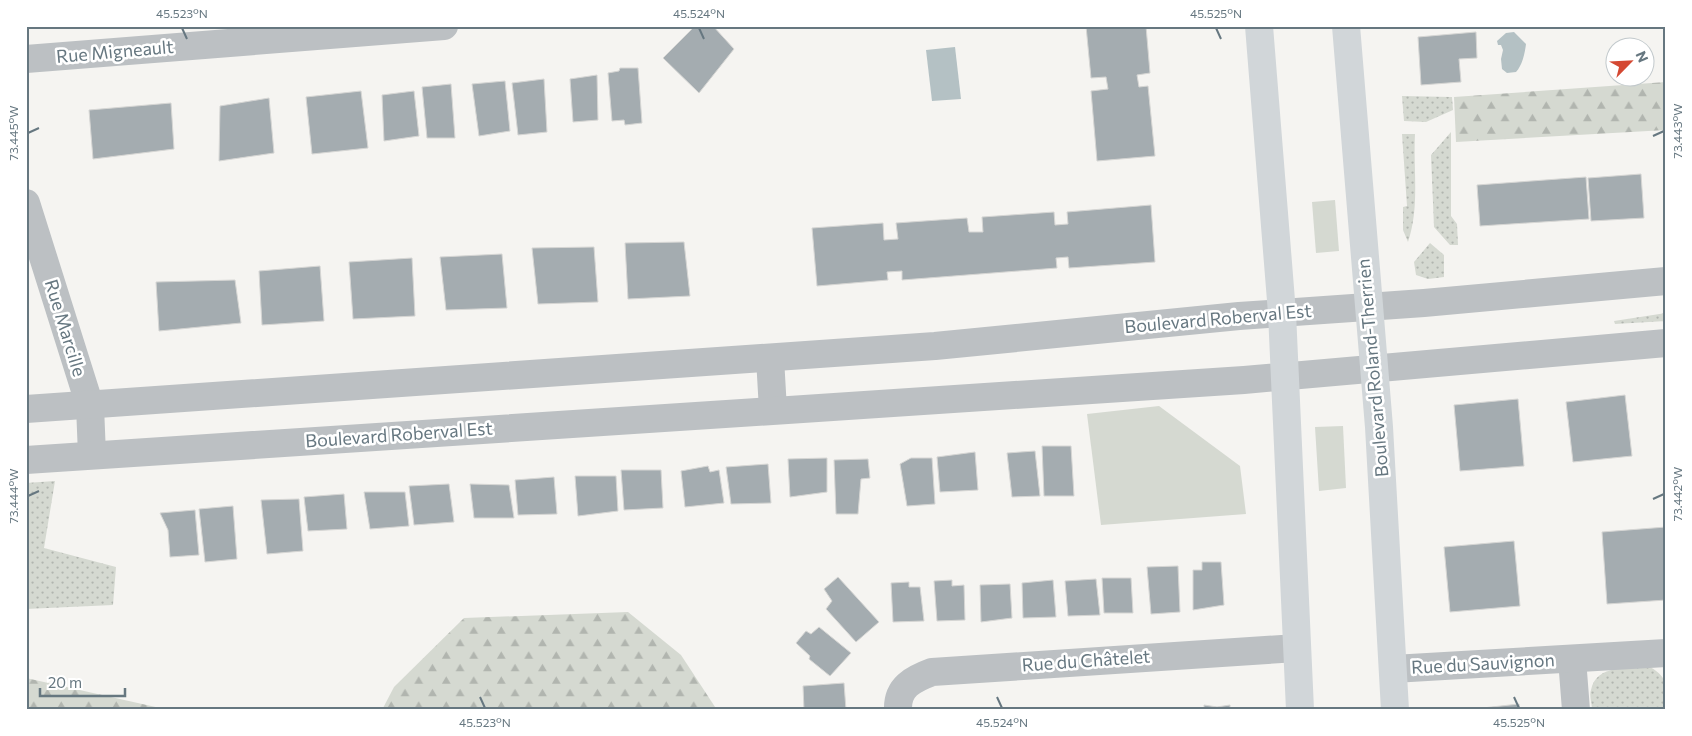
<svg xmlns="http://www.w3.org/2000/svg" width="1692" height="736" font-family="Commissioner,sans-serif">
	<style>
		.grass { fill: url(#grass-dots) }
		.forest { fill: url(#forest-firs) }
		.green { fill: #d5d9d1 }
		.water { fill: #b4c1c4 }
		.building { fill: #a4acb0; stroke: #d6d6d4 }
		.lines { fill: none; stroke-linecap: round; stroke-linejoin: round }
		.minor { stroke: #bcc0c3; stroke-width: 28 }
		.major { stroke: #d1d6d9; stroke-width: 28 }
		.ticks { fill: none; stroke: #667780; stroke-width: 2 }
		.labels { text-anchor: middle; stroke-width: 5; stroke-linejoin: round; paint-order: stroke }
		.street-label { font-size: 18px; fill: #667780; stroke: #fff }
		.neatline { fill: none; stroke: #667780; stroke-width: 2 }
		.ticks-label { font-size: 12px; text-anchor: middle; fill: #667780 }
	</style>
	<defs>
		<pattern id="grass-dots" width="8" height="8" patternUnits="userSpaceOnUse" patternTransform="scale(1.25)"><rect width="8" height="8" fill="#d5d9d1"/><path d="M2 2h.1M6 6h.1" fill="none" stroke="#b1b5af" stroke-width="1.8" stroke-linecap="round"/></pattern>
		<pattern id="forest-firs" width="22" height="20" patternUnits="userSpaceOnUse" patternTransform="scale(1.25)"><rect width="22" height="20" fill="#d5d9d1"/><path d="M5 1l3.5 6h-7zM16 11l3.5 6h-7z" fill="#b1b5af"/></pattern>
	</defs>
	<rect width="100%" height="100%" fill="#f5f4f1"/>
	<g class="grass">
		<polygon points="1402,96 1452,97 1453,110 1426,122 1404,121"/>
		<polygon points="1451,132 1451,216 1457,224 1458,245 1450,245 1434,227 1431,155"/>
		<path d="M 1402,134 L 1415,134 C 1413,170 1420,207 1408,242 L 1403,230 L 1403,207 L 1407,206 Z"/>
		<polygon points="1430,243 1444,255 1444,277 1428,279 1416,275 1414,262"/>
		<polygon points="1666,313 1666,321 1615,324 1614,321"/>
		<polygon points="55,481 44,548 116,567 113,605 26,609 26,483"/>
		<path d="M 1650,667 C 1670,678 1666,689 1666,710 L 1592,710 C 1592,704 1589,695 1591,690 C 1596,664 1630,668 1650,667 Z"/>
	</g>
	<g class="forest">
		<polygon points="1666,82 1666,130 1456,142 1454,97"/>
		<polygon points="628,612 681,655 717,710 382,710 394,687 464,618"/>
		<polygon points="26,678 169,710 26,710"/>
	</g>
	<g class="green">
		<polygon points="1335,200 1339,251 1316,253 1312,202"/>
		<polygon points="1159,406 1240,466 1246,514 1101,525 1087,414"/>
		<polygon points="1343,426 1346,488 1319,491 1315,427"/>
	</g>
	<g class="water">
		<path d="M 1514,32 L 1526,44 C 1525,53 1522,66 1516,72 L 1507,73 L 1502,69 L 1501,59 L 1503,50 L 1501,45 L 1498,45 L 1497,41 L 1506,33 Z"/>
		<polygon points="955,47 961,99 932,101 926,50"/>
	</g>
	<g class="building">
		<polygon points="695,26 713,26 734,49 699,93 663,58"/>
		<polygon points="1086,26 1146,26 1150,73 1137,75 1139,87 1148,86 1155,156 1097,161 1091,91 1108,89 1106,77 1091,78"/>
		<polygon points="1476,32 1477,58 1459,59 1461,82 1421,85 1418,37"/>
		<polygon points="620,68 638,68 642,123 625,125 624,120 612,121 608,73 619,71"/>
		<polygon points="597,75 598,120 573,122 570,79"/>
		<polygon points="544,79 547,132 518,135 512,83"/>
		<polygon points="505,81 510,131 479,136 472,84"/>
		<polygon points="451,84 455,138 427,138 422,87"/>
		<polygon points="361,91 368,148 312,154 306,97"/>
		<polygon points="414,91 419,136 384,141 382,95"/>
		<polygon points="269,98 274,153 219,161 220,106"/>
		<polygon points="171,103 174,149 93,159 89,110"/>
		<polygon points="1641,174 1644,218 1591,221 1588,178"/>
		<polygon points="1586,177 1589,219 1480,226 1477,185"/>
		<polygon points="1151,205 1155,262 1069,268 1068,257 1056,258 1057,268 902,280 902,271 887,272 888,280 817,286 812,228 883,223 884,240 898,239 896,223 967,218 969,232 983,232 982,217 1054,212 1055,225 1068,224 1067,212"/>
		<polygon points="684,242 690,296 628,299 625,243"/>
		<polygon points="594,247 598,302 538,304 532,248"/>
		<polygon points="502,254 507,308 446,310 440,257"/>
		<polygon points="412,258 415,316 353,319 349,262"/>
		<polygon points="320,266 324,321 262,325 259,271"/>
		<polygon points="235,280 241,323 159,331 156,282"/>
		<polygon points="1625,395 1632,456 1573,462 1566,402"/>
		<polygon points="1518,399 1524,466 1460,471 1454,405"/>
		<polygon points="1042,446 1071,446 1074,496 1044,496"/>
		<polygon points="1035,451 1040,496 1012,497 1007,453"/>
		<polygon points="975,452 978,490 940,492 937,457"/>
		<polygon points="827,458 827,492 790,497 788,459"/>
		<polygon points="911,458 932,458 935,504 907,506 900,464"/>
		<polygon points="868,459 870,478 861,479 858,514 836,514 834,460"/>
		<polygon points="768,464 771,503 731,504 726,467"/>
		<polygon points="708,466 710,472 719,470 724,503 685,507 681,471"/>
		<polygon points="621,470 661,470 663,508 624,510"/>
		<polygon points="575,476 616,476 618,511 578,516"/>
		<polygon points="554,477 557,514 518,515 515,480"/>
		<polygon points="449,484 454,522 414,525 409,486"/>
		<polygon points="470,484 509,485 514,518 474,518"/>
		<polygon points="364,492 405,492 409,526 370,529"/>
		<polygon points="344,494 347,529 308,531 304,497"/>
		<polygon points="299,499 303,551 267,554 261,500"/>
		<polygon points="233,506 237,559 205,562 199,509"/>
		<polygon points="195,510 199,555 170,557 168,530 160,513"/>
		<polygon points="1666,527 1666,600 1607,604 1602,532"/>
		<polygon points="1514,541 1520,606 1450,612 1444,547"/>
		<polygon points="1202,562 1221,562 1224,605 1193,610 1193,570 1202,570"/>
		<polygon points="1178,566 1180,612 1151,614 1147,567"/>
		<polygon points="838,577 879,622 856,642 826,609 832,601 824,589"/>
		<polygon points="1102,578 1131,578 1133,613 1104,613"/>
		<polygon points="1096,579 1100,615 1068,616 1065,581"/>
		<polygon points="952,580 952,586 964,585 965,620 937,621 934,581"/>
		<polygon points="1053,580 1056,617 1023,618 1022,583"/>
		<polygon points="909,582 909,587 920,587 924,621 893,622 891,583"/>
		<polygon points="1010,584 1012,618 981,622 980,585"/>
		<polygon points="819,627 851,653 830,676 809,659 810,656 796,643 806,631 811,634"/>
		<polygon points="844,683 846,710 804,710 803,686"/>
		<polygon points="1519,704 1520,710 1464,710"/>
		<polygon points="1204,705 1217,707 1230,705 1230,710 1200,710 1204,709"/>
	</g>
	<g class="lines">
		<g class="minor">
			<polyline points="26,59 444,26"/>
			<polyline points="26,203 90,406 92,455"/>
			<polyline points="770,358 773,410"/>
			<polyline points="26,409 935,346 1239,316 1424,303 1666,281"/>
			<polyline points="26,460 1244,380 1666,343"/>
			<polyline points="1572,659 1576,710"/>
			<polyline points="1393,669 1666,653"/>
			<path d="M 898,710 C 897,687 913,679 932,672 L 1297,648"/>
		</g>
		<g class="major">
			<polyline points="1259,26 1282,313 1300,710"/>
			<polyline points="1346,26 1379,427 1395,710"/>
		</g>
	</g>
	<path class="ticks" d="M 182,28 L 187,39M 699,28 L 704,39M 1216,28 L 1221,39M 28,133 L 39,128M 1653,136 L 1664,131M 28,496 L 39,491M 1653,499 L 1664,494M 480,697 L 485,708M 997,697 L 1002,708M 1514,697 L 1519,708"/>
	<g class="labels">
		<g class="street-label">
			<text transform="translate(115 52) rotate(-5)" y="6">Rue Migneault</text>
			<text transform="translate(1218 319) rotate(-5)" y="6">Boulevard Roberval Est</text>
			<text transform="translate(65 328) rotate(73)" y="6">Rue Marcille</text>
			<text transform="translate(1373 368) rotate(-95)" y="6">Boulevard Roland-Therrien</text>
			<text transform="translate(399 435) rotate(-4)" y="6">Boulevard Roberval Est</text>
			<text transform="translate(1086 661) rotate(-4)" y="6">Rue du Châtelet</text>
			<text transform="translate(1483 664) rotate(-3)" y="6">Rue du Sauvignon</text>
		</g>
	</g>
	<rect width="1692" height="736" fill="none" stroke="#ffffff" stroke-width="55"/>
	<g transform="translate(1630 62) rotate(66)"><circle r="24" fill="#ffffff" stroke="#c2c9cc"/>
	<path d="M0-4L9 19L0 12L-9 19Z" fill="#d44832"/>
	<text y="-8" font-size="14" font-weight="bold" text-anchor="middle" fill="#667780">N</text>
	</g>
	<path d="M40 688v8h85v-8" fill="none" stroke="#667780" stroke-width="2.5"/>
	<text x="48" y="688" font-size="15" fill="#667780" stroke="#ffffff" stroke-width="4" paint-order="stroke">20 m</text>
	<rect x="28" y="28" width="1636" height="680" class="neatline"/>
	<g class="ticks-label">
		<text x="182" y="18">45.523°N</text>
		<text x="699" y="18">45.524°N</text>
		<text x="1216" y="18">45.525°N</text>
		<text transform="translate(1678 131) rotate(-90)" y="4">73.443°W</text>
		<text transform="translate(14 133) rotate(-90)" y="4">73.445°W</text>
		<text transform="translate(1678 494) rotate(-90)" y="4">73.442°W</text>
		<text transform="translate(14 496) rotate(-90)" y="4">73.444°W</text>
		<text x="485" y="727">45.523°N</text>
		<text x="1002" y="727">45.524°N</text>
		<text x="1519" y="727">45.525°N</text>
	</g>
</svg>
